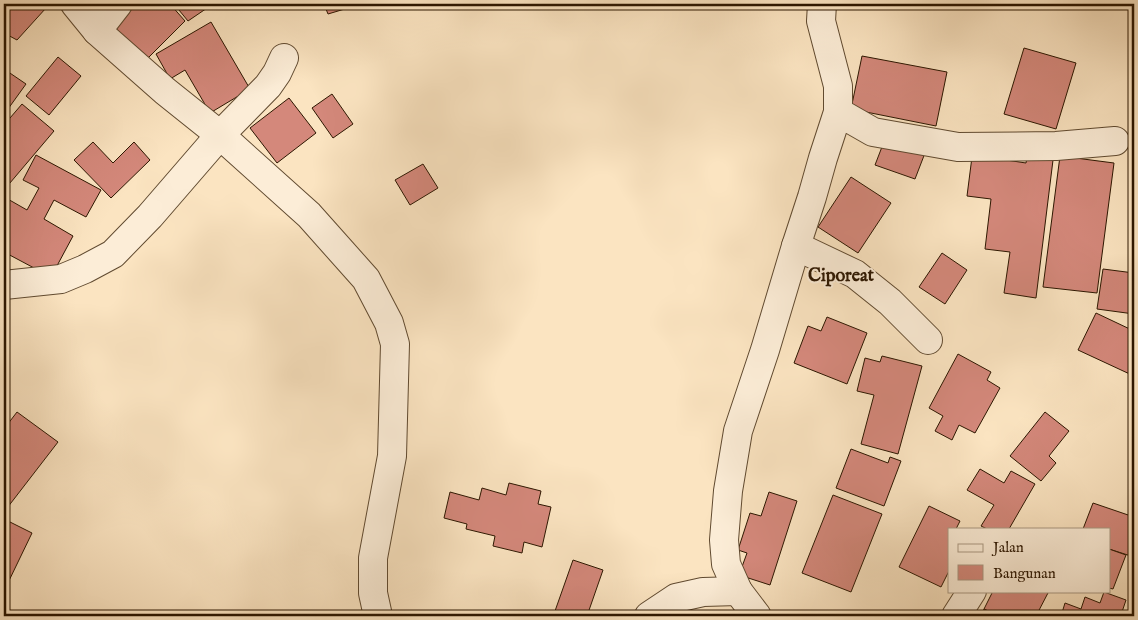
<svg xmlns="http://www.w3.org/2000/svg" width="1138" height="620" font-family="'IM FELL English',serif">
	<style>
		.building { fill: #d4887b; stroke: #2c1600 }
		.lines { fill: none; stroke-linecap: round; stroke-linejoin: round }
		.minor-casing { stroke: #604a30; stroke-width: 30 }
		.minor { stroke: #fcedd7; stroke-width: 28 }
		.labels { text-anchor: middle; stroke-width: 4; stroke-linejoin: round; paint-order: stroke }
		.quarter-label { font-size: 18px; font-weight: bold; fill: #2c1600; stroke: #fcedd7 }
	</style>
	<rect width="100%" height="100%" fill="#fbe4c1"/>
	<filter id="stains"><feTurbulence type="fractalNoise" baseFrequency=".004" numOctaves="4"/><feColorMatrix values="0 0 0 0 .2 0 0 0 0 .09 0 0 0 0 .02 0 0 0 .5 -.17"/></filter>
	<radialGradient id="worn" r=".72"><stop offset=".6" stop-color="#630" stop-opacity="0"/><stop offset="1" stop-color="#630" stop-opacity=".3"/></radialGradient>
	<g class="building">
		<polygon points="7,4 40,4 46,8 17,40 4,33 4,7"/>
		<polygon points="124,4 170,4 185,21 143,63 102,30"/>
		<polygon points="174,4 213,4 188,21"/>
		<polygon points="324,4 346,4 348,8 328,14"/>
		<polygon points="211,22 250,89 210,113 185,70 170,79 156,54"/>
		<polygon points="1024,48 1076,63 1056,129 1004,114"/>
		<polygon points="862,56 947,72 936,126 851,109"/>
		<polygon points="58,57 81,76 49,115 26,96"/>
		<polygon points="4,69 26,84 8,109 4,107"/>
		<polygon points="332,94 353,124 333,138 312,108"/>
		<polygon points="289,98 316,133 277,163 250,128"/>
		<polygon points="22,104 54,131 4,190 4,125"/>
		<polygon points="885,139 925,153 915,179 875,165"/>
		<polygon points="93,142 113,163 134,142 150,160 111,198 74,160"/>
		<polygon points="973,149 1006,160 1026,163 1027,157 1053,160 1036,298 1004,293 1010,252 985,249 991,199 967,196"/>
		<polygon points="36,155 101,190 86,217 54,200 44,219 73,236 51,277 4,252 4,202 6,198 27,210 39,188 23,180"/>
		<polygon points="1060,156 1114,163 1097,293 1043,287"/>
		<polygon points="423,164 438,188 410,205 395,180"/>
		<polygon points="851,177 891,203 858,253 818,227"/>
		<polygon points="942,253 967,270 945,304 919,287"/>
		<polygon points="1103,269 1134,273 1134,314 1097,309"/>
		<polygon points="1096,313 1134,331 1134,376 1078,350"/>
		<polygon points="827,317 867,333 847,384 794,363 808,326 821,331"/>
		<polygon points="958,354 991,372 987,380 1000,388 975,433 959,425 952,440 935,431 943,416 929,408"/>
		<polygon points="882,356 922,366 898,454 861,444 874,395 857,391 865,358 880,362"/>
		<polygon points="17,412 58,442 4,512 4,429"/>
		<polygon points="1045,412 1069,431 1049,456 1056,463 1041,481 1010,456"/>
		<polygon points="851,449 888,463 890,457 901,461 884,506 836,488"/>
		<polygon points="980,469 1004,483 1011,471 1035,484 1009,529 987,529 981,526 994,505 967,490"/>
		<polygon points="509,483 541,491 538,504 551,507 542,547 524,542 522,553 493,546 495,536 466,529 467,524 444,518 450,492 479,500 482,488 506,495"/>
		<polygon points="769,492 797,501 770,585 739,575 747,553 738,550 750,513 761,516"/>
		<polygon points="833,495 882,514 851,592 802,573"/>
		<polygon points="1093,503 1134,517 1134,557 1109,549 1109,529 1083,529"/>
		<polygon points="929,506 960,521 956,529 949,529 949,571 941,587 899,567"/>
		<polygon points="4,519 32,533 4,591"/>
		<polygon points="1109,549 1126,555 1113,589 1109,588"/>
		<polygon points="573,560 603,570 587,616 571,616 555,611"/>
		<polygon points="993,591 1049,591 1036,616 998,616 984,609"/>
		<polygon points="1104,592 1126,600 1122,612 1133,616 1061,616 1065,603 1081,609 1085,597 1100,603"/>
		<polygon points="984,609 998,616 980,616"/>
	</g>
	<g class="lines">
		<g class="minor-casing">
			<g id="minor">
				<polyline points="75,4 97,31 165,91 220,135 309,215 366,279 389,323 395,344 392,456 373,558 373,593 378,616"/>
				<polyline points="97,31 118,4"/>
				<polyline points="838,112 873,132 958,147 1056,146 1115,141"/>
				<polyline points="796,246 855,274 890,302 928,340"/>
				<polyline points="4,285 61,279 85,269 113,254 150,216 220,135 268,86 277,73 284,58"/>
				<polyline points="649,616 676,598 703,592 738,591"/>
				<polyline points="757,616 738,591 726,564 724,540 728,491 738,431 765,350 796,246 812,197 823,158 838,112 838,86 821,21 822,4"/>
				<polyline points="956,616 972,591"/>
			</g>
		</g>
		<use href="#minor" class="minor"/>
	</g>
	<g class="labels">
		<g class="quarter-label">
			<text x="841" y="281">Ciporeat</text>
		</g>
	</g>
	<rect width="1138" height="620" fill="none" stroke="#fbe4c1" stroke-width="20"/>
	<rect x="5" y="5" width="1128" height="610" fill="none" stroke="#2c1600" stroke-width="2.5"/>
	<rect x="10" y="10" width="1118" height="600" fill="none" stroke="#2c1600"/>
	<rect x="948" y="528" width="162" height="65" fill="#fcedd7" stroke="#a99781"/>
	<rect x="958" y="544" width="25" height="8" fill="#fcedd7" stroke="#a99781"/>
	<text x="993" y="552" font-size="15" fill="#2c1600">Jalan</text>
	<rect x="958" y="565" width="25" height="15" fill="#d4887b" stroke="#a99781"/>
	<text x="993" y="578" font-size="15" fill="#2c1600">Bangunan</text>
	<rect width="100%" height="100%" filter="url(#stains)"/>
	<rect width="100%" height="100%" fill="url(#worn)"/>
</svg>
